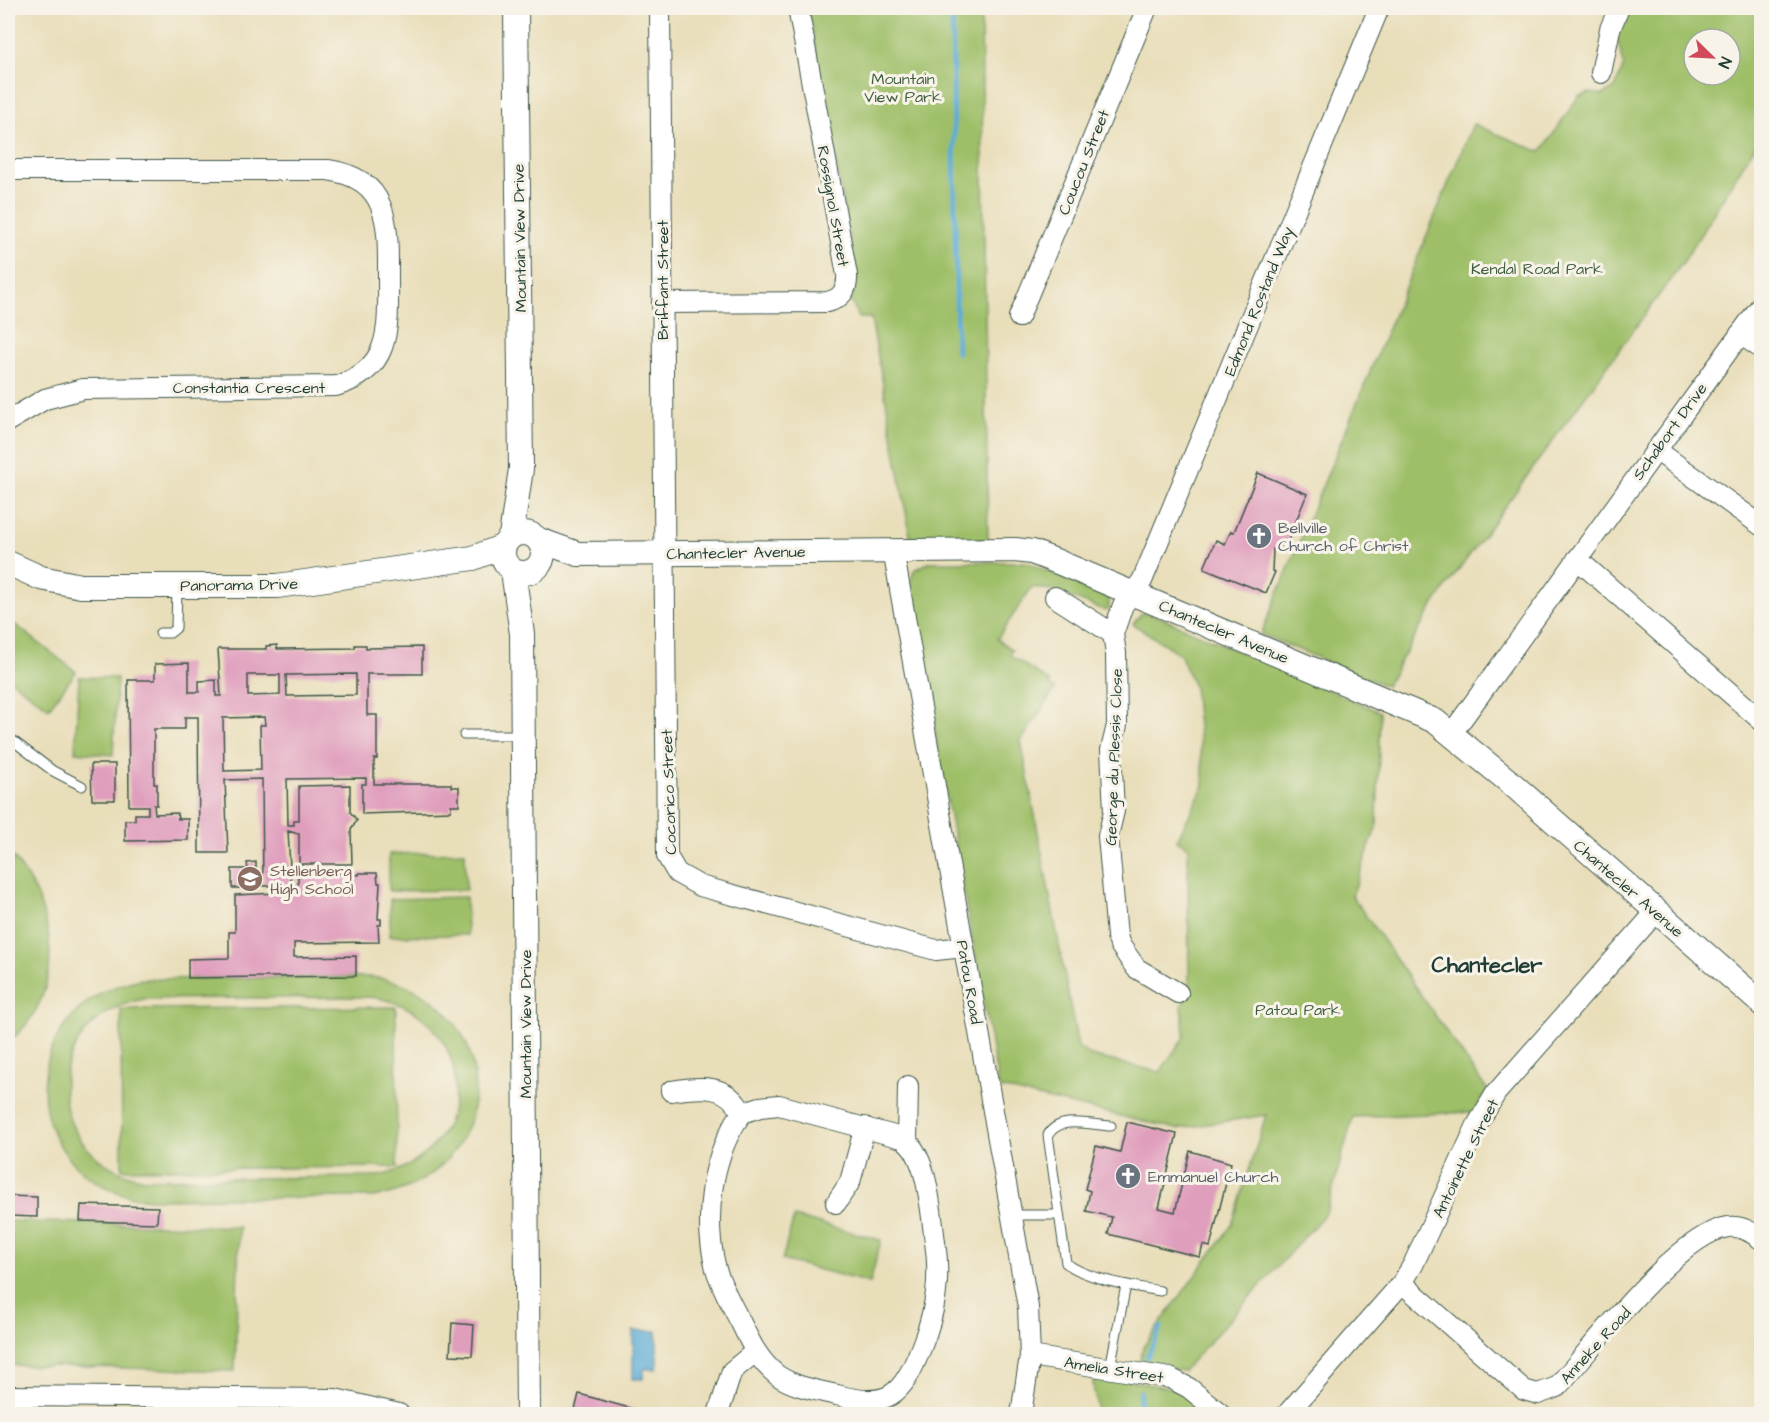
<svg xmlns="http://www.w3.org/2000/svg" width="1769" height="1422" font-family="'Architects Daughter',sans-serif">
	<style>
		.green { fill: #9ebf68; stroke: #5e7e4e; stroke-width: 1.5; fill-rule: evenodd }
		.water { fill: #5bacd6; stroke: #3d7485; stroke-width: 1.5 }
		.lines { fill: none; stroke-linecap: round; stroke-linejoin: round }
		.stream { stroke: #5bacd6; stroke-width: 5 }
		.building { fill: #e09ebd; fill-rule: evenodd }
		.service-casing { stroke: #3d5548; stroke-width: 11 }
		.minor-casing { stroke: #3d5548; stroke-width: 22 }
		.tertiary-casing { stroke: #3d5548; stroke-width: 26 }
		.service { stroke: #fff; stroke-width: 9 }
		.minor { stroke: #fff; stroke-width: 20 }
		.tertiary { stroke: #fff; stroke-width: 24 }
		.labels { text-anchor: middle; stroke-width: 6; stroke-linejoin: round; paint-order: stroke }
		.park-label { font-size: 16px; fill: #3f5e41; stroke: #f7f3e8 }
		.street-label { font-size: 16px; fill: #1f3d34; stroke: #f7f3e8 }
		.worship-label { font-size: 16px; fill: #5b616d; stroke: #f7f3e8; text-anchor: start }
		.education-label { font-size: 16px; fill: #785e54; stroke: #f7f3e8; text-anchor: start }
		.district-label { font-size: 22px; font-weight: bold; fill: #1f3d34; stroke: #f7f3e8 }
	</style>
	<rect width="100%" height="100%" fill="#f7f3e8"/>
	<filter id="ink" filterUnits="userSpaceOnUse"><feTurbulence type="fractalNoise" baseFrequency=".0167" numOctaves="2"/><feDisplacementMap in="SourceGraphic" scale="12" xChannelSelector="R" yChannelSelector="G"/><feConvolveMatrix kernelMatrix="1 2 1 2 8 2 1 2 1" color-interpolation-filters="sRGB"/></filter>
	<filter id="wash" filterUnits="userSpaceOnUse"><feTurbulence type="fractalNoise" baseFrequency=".008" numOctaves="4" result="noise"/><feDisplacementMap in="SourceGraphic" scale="24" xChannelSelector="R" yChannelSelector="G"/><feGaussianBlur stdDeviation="1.35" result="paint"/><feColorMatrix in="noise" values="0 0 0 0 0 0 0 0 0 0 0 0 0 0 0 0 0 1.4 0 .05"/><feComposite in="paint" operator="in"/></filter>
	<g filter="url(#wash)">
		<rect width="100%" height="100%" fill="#e9deba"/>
		<g class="green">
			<polygon points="808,8 981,8 988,540 911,540 871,318 859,318 851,301 857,280"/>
			<path d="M 1627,8 L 1761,8 L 1762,133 L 1756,144 L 1686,258 L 1436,601 L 1386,686 L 1261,634 L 1473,124 L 1541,152 L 1579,96 L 1590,93 L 1603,95 L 1615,88 L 1624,65 L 1616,35 ZM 1694,39 L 1730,39 L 1730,75 L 1694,75 Z"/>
			<polygon points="930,562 1026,562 1109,598 1109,609 1106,611 1052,590 1032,587 997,639 1012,650 1010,655 1050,682 1049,685 1055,689 1021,741 1078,1047 1091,1056 1160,1072 1184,1037 1182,1005 1189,990 1188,847 1177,840 1204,785 1194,687 1180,654 1133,624 1142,613 1152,614 1380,712 1377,825 1352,896 1487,1090 1476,1112 1353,1117 1326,1213 1183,1371 1139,1365 1143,1347 1232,1225 1266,1115 1177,1129 999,1088 909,588 914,570"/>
			<polygon points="8,619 76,672 49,708 8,678"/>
			<polygon points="79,677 117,678 113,755 75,752"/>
			<path d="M 8,851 C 57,906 70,992 8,1043 Z"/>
			<polygon points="465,852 466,890 389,891 389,854"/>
			<polygon points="466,897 467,935 390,936 390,899"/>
			<path d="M 372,977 C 509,995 509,1177 373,1197 L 143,1199 C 12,1176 11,1004 142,979 ZM 371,997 C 483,1012 483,1161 372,1177 L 145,1179 C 38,1159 38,1019 144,999 Z"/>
			<polygon points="396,1007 397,1167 122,1169 121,1009"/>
			<polygon points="794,1217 881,1240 870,1283 782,1260"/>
			<polygon points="8,1221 239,1227 235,1371 8,1365"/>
			<polygon points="1095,1375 1177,1389 1208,1414 1098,1414 1093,1384"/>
		</g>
		<polygon class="water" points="633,1331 657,1331 657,1369 644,1369 643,1379 633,1379"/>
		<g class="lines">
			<g class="stream">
				<polyline points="952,8 957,353"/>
				<polyline points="1147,1357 1161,1327"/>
				<polyline points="1139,1414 1140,1392"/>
			</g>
		</g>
		<g id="blocks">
			<g class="building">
				<polygon points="1258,473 1307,494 1287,543 1273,549 1272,571 1275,572 1266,593 1204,568 1216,540 1225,544 1231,531 1234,532"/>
				<path d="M 277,645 L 277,649 L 355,648 L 355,645 L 366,645 L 366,648 L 422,647 L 422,674 L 367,674 L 367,715 L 377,715 L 377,759 L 374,759 L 374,784 L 451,784 L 451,787 L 459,787 L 459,805 L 451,805 L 451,811 L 362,814 L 362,784 L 366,784 L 366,778 L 287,779 L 288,825 L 294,825 L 294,820 L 299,820 L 299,786 L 350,785 L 350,812 L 357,820 L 351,830 L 352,864 L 299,864 L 299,834 L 288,831 L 291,885 L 263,886 L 262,779 L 225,780 L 228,853 L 199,853 L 198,717 L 185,717 L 185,729 L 154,729 L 154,784 L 157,784 L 157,805 L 154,805 L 155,814 L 177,813 L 178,819 L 188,819 L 188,840 L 125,841 L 125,820 L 135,820 L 135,814 L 148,814 L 148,806 L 129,806 L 128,680 L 155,680 L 155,664 L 189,663 L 189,692 L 199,692 L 199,681 L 216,680 L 216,696 L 221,696 L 218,649 L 266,649 L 266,646 ZM 356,674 L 356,695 L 287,696 L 286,675 ZM 248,675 L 280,675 L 280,695 L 248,696 ZM 264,717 L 265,725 L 260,725 L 261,770 L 224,771 L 223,718 Z"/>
				<polygon points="91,764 115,764 115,800 92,800"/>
				<polygon points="256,862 256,888 232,888 232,869 248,869 247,863"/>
				<polygon points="334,873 359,875 359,873 377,873 378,883 380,883 378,919 381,919 381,925 378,925 379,942 294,943 294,957 356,956 356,976 188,978 188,959 229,958 229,932 235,932 235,895 298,892 298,876"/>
				<polygon points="1127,1122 1177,1134 1159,1208 1175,1212 1190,1151 1231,1163 1210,1247 1203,1245 1200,1257 1108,1234 1112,1217 1086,1211 1090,1191 1085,1189 1096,1146 1120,1152"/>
				<polygon points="8,1196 37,1197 37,1217 8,1216"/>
				<polygon points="81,1205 158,1207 157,1223 80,1221"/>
				<polygon points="452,1323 474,1325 472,1356 450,1355"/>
				<polygon points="579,1394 651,1414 574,1414"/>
			</g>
		</g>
	</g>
	<g filter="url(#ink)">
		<use href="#blocks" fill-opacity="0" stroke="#3d5548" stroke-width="1.5"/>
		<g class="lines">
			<g class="service-casing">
				<g id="service">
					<polyline points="160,633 170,633 176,628 177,588"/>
					<polyline points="464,735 520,735"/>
					<polyline points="8,737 53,771 82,786"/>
					<path d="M 1111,1126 C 1090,1125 1059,1115 1048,1135 L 1066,1263 C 1088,1280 1133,1286 1160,1291"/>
					<polyline points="1012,1215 1058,1215"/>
					<polyline points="1110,1368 1126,1285"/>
				</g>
			</g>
			<g class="minor-casing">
				<g id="minor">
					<polyline points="660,8 667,856 677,873 700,886 936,950 964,947"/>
					<polyline points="1601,73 1610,29 1619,8"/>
					<path d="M 8,170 L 328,170 C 391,179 388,227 388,277 C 388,326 393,369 336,386 L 83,389 L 45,399 L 8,421"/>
					<path d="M 662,303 L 827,302 C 841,299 848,290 847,275 L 798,8"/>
					<polyline points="1019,317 1147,8"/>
					<polyline points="1740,334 1762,349"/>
					<polyline points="1656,450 1762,526"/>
					<polyline points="893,550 1028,1307 1030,1356 1021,1414"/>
					<polyline points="1577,559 1762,721"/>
					<polyline points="1055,597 1113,634"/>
					<polyline points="1452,733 1762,304"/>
					<polyline points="1178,993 1136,968 1120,945 1117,936 1108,836 1114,811 1111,750 1117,725 1116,653 1113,634 1123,605 1142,581 1379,8"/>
					<path d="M 671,1091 C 699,1087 727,1082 742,1113 C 711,1155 703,1219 716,1269 C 722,1288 732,1306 741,1323 C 750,1342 759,1361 777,1375 C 794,1387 816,1390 837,1395 C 888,1409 902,1396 921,1348 C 935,1313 941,1280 935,1242 C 931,1214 928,1152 902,1138 L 779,1105 L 760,1107 L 742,1113"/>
					<polyline points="907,1141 908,1086"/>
					<polyline points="836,1203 850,1182 865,1127"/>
					<path d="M 1402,1283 L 1524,1390 L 1538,1394 L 1557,1387 C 1592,1348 1679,1233 1728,1227 C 1741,1225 1752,1232 1762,1240"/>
					<polyline points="1030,1356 1170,1378 1189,1388 1221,1414"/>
					<polyline points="8,1396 335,1399 399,1414"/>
					<polyline points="718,1414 732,1371 755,1352"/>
					<polyline points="1287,1414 1402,1283 1413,1265 1477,1125 1496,1093 1656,912"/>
				</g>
			</g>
			<g class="tertiary-casing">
				<g id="tertiary">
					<circle cx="523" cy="553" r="20"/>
					<polyline points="511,536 521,469 516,8"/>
					<polyline points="539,540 578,554 1015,550 1032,552 1058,562 1435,721 1512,784 1762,1004"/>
					<polyline points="8,563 41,578 81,586 277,586 473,558 504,546"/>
					<polyline points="513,571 522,634 528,1414"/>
				</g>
			</g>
			<use href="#service" class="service"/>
			<use href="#minor" class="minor"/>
			<use href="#tertiary" class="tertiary"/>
		</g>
	</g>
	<defs>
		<g id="church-disc" transform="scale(1.35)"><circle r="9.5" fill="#6b7280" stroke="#f7f3e8"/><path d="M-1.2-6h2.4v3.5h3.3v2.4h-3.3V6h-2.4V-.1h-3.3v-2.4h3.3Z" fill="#fff"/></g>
		<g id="school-disc" transform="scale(1.35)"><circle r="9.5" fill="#8d6e63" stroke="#f7f3e8"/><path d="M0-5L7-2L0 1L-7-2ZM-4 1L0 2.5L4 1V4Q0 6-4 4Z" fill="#fff"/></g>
	</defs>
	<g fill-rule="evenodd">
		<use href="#church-disc" x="1259" y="536"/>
		<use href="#school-disc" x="250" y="879"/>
		<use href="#church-disc" x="1128" y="1176"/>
	</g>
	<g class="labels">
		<g class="park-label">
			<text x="903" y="84">Mountain<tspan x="903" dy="18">View Park</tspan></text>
			<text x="1537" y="274">Kendal Road Park</text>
			<text x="1298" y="1015">Patou Park</text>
		</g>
		<g class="street-label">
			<text transform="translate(1083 162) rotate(-68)" y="6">Coucou Street</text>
			<text transform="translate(834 206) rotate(80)" y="6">Rossignol Street</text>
			<text transform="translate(519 238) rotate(-91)" y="6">Mountain View Drive</text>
			<text transform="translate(662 280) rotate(-90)" y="6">Briffant Street</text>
			<text transform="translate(1258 301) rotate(-68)" y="6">Edmond Rostand Way</text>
			<text x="249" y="393">Constantia Crescent</text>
			<text transform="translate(1669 431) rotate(-54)" y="6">Schabort Drive</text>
			<text transform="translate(736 552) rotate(-1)" y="6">Chantecler Avenue</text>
			<text transform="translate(239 584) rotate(-1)" y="6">Panorama Drive</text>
			<text transform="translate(1224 631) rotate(23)" y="6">Chantecler Avenue</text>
			<text transform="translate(1113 757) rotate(-88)" y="6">George du Plessis Close</text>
			<text transform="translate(668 792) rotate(-92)" y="6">Cocorico Street</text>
			<text transform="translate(1629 888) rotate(41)" y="6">Chantecler Avenue</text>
			<text transform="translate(970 982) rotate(80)" y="6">Patou Road</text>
			<text transform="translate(525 1024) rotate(-90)" y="6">Mountain View Drive</text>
			<text transform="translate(1465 1158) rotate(-64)" y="6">Antoinette Street</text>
			<text transform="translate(1595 1345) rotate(-48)" y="6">Anneke Road</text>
			<text transform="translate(1114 1369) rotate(9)" y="6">Amelia Street</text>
		</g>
		<g class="worship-label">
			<text x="1278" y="533">Bellville<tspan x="1278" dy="18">Church of Christ</tspan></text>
			<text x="1148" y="1182">Emmanuel Church</text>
		</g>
		<g class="education-label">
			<text x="270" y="876">Stellenberg<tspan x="270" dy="18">High School</tspan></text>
		</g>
		<g class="district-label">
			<text x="1487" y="972">Chantecler</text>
		</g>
	</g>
	<rect width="1769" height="1422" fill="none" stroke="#f7f3e8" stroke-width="30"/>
	<g transform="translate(1712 57) rotate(114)"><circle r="28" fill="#f7f3e8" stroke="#a1aaa0" stroke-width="1.5"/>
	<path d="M0-4.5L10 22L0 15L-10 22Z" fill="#d1495b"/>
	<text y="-9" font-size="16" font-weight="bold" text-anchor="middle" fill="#1f3d34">N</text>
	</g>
</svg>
